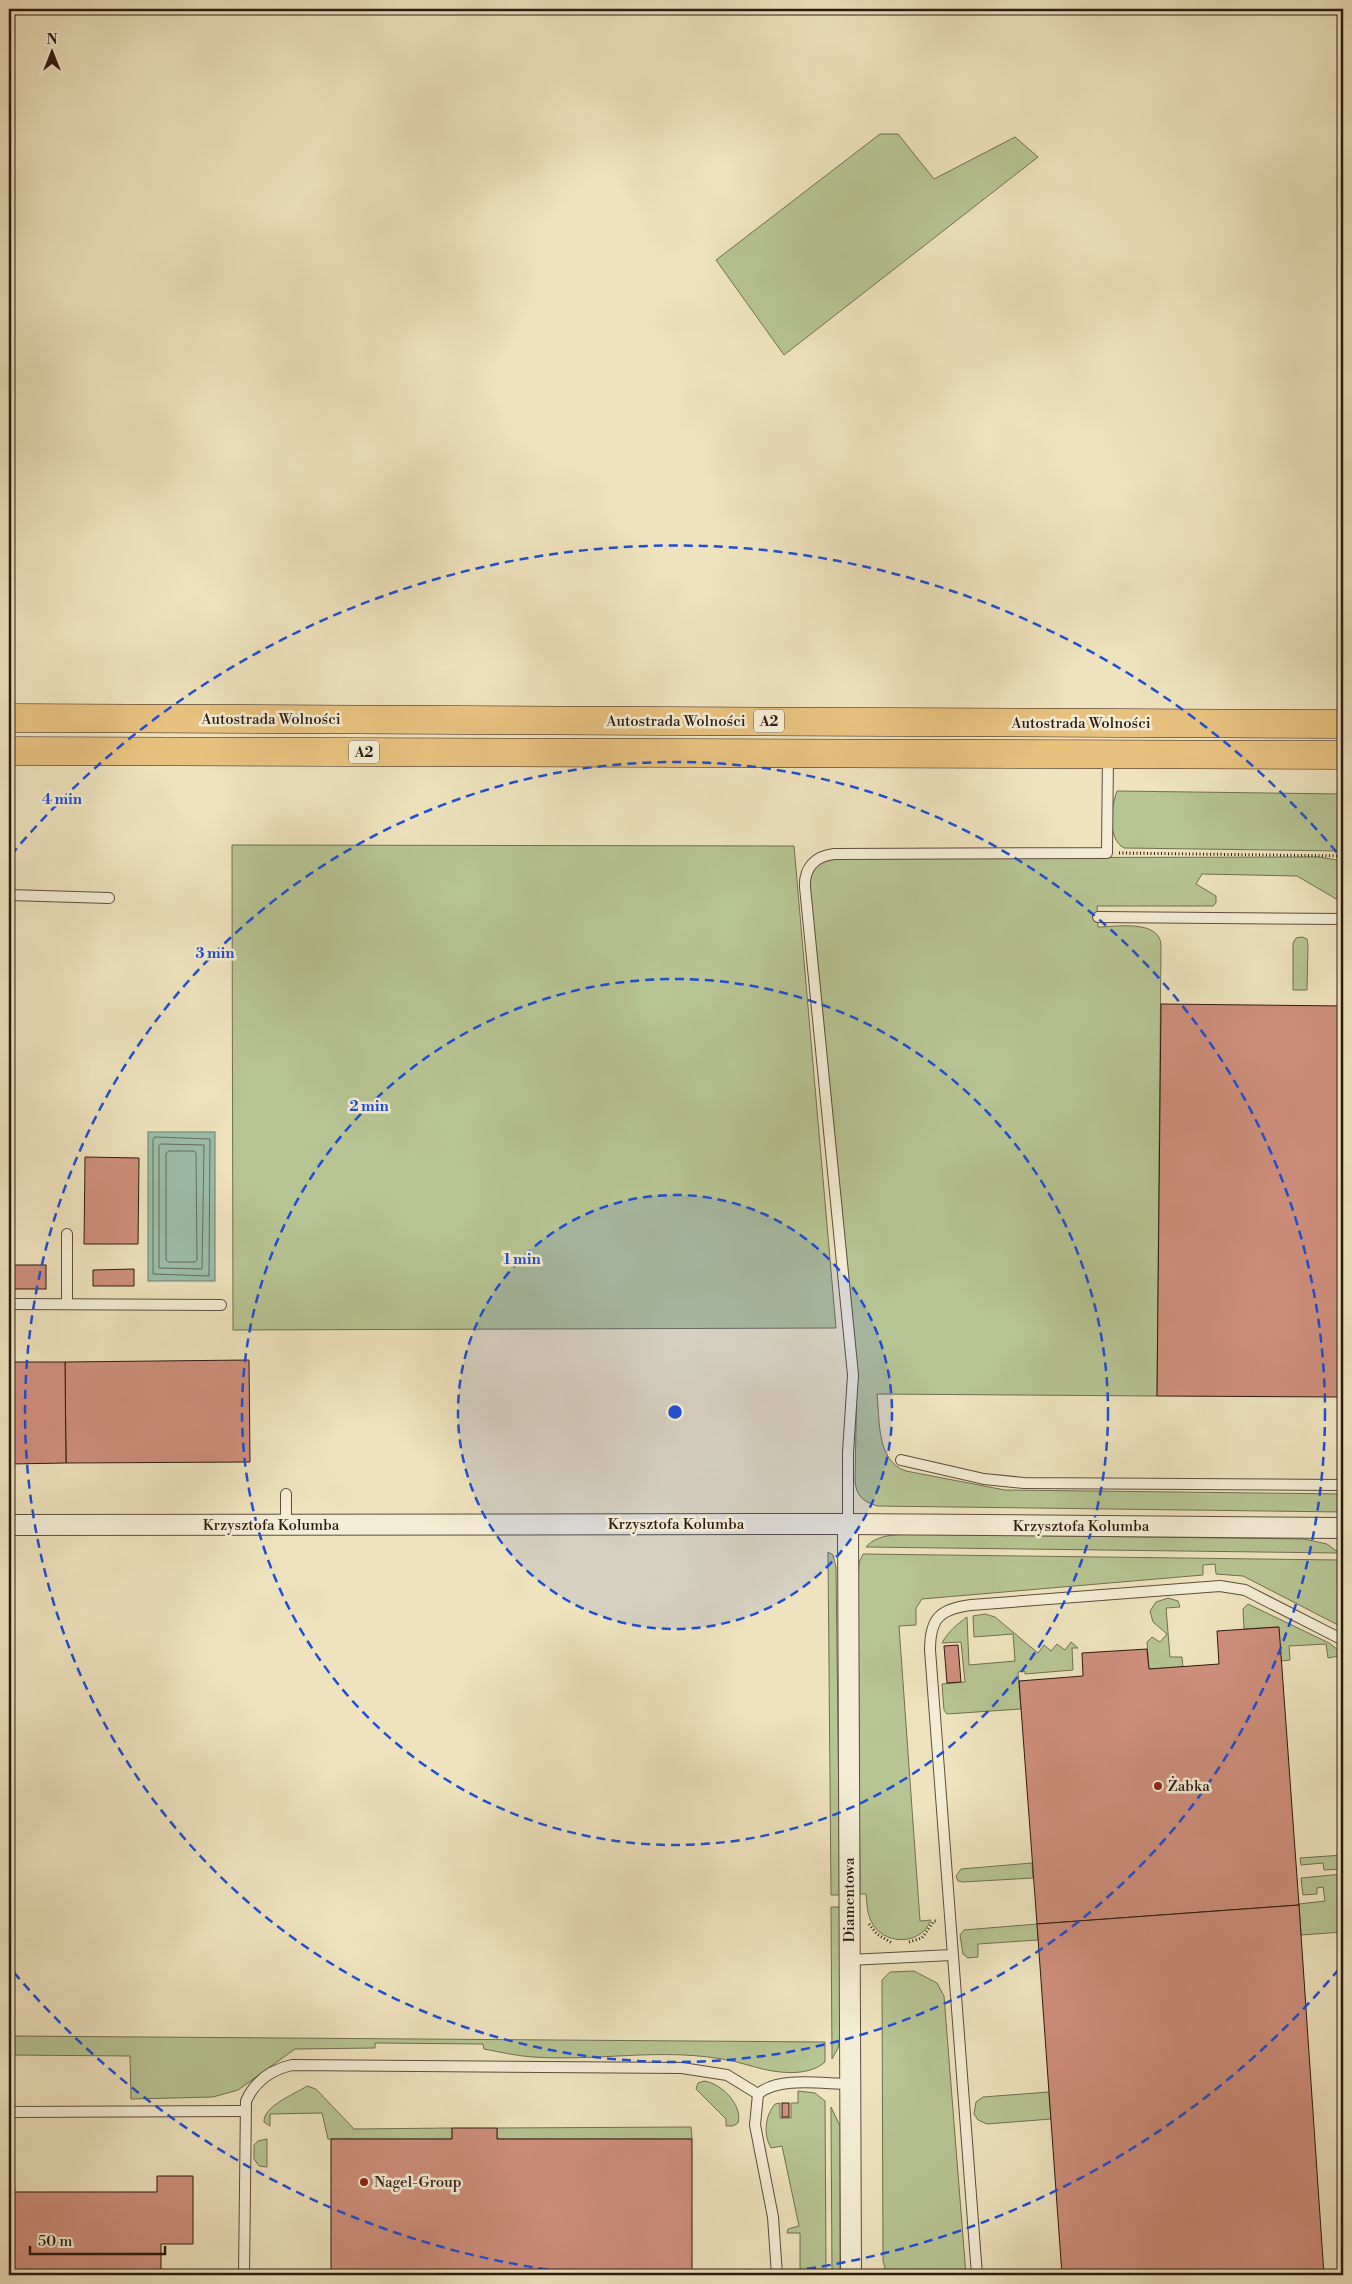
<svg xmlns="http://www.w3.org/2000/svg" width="1352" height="2284" font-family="'Libre Bodoni',serif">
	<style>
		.green { fill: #b7c493; stroke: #726f53 }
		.water { fill: #9bbfab; stroke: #6f7d6e }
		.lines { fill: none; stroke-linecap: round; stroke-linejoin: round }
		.shore { stroke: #646c5f; stroke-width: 1 }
		.building { fill: #cf8f7d; stroke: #2d1a13 }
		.lane-casing { stroke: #5d4c3e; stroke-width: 12 }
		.street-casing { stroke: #5d4c3e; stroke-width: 22 }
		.highway-casing { stroke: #2d1a13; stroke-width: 29 }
		.path { stroke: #2d1a13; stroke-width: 3; stroke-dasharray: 1 2.5; stroke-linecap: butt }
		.lane { stroke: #f4edd5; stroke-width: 10 }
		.street { stroke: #f4edd5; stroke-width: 20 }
		.highway { stroke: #e7c27f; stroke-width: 28 }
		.ring { fill: none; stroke: #1d4ed8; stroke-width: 2.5; stroke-dasharray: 9 6 }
		.poi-dot { fill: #8f2418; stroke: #f4edd5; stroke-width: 2 }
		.labels { text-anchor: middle; stroke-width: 5; stroke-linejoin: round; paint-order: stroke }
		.shield { fill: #f4edd5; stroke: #69594d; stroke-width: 1 }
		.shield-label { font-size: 14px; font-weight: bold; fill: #2d1a13 }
		.street-label { font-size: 15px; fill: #2d1a13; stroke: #f4edd5 }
		.poi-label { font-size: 15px; fill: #2d1a13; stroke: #f4edd5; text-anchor: start }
		.centre { fill: #1d4ed8; stroke: #f4edd5; stroke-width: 2.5 }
		.ring-label { font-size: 15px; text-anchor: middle; font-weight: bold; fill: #1d4ed8; stroke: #f4edd5; stroke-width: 5; stroke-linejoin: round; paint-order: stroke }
	</style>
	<rect width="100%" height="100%" fill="#eee3be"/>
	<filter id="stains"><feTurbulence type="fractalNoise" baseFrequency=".004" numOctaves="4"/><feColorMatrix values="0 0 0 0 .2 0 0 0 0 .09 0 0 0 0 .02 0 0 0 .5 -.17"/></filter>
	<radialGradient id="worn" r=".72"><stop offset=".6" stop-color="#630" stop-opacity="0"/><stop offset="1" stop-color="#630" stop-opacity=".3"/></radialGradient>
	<g class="green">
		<polygon points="880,134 898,134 934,179 1015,137 1038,157 784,355 716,260"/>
		<path d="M 1117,791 L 1343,794 L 1343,851 L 1124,848 C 1107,839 1111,807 1117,791 Z"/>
		<polygon points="232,845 794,846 836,1328 233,1330"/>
		<path d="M 1319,857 L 1343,861 L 1343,903 L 1297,876 L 1202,874 L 1196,884 L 1216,896 L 1216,903 L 1213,906 L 1097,906 L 1098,927 C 1115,927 1158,919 1161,944 L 1157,1396 L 877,1394 C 880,1420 876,1461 906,1471 L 1005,1490 L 1343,1494 L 1343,1512 L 877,1506 C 863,1501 857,1497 855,1482 L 857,1375 L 809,880 C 814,865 823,859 838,858 Z"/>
		<polygon points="1302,937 1307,939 1308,945 1307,990 1293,990 1293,943 1296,938"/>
		<path d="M 912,1534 L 1304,1539 L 1327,1544 L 1339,1553 L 866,1547 C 877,1534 896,1535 912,1534 Z"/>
		<polygon points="828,1552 833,1555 836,1567 840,1895 831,1895"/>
		<path d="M 863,1554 L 1339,1560 L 1343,1566 L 1343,1625 L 1338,1625 L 1243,1576 L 1216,1574 L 1215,1564 L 1203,1565 L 1203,1575 L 922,1599 L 916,1608 L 916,1625 L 899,1626 L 920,1921 L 931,1920 C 921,1946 883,1946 871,1921 C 867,1913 867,1903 866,1894 L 860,1894 L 858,1585 L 859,1563 Z"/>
		<polygon points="1168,1598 1178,1601 1180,1607 1166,1608 1170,1657 1182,1657 1183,1667 1149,1669 1147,1642 1152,1637 1160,1642 1167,1634 1153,1622 1150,1611 1156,1602"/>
		<polygon points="1248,1604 1329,1643 1338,1650 1339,1656 1328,1658 1326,1644 1289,1646 1290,1660 1281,1661 1278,1627 1244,1629 1243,1609"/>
		<path d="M 985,1614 L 995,1617 L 1038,1653 L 1044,1645 L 1051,1651 L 1057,1644 L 1065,1650 L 1071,1642 L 1078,1648 L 1072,1648 L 1073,1670 L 1025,1674 L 1025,1671 L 1018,1672 L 1021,1709 L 947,1714 L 944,1710 L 942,1684 L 965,1682 L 961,1642 L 942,1643 C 948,1632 957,1624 967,1617 L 969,1665 L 1015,1661 L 1013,1634 L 974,1637 L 973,1616 Z"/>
		<polygon points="1343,1855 1343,1869 1324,1870 1323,1863 1301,1865 1300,1858"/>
		<polygon points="1032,1863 1033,1878 963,1882 958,1881 956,1876 961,1869"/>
		<polygon points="1343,1874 1343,1932 1301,1935 1299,1904 1325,1901 1323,1887 1317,1888 1317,1894 1303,1895 1301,1878"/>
		<polygon points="831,1907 840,1907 840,2036 838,2048 832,2059"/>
		<polygon points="1037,1924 1038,1940 978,1944 978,1957 968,1958 963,1954 960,1935 964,1930"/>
		<polygon points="914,1971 937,1983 944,1996 966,2275 887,2275 883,2261 882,1980 890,1972"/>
		<path d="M 9,2036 L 825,2042 L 825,2062 C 806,2079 770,2072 748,2065 C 676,2044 606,2062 533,2057 C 517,2056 500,2052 484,2049 L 483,2044 L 375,2043 L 375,2048 L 295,2049 L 238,2090 L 213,2097 L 131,2099 L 130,2056 L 9,2055 Z"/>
		<path d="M 704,2081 C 721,2083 743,2105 738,2123 L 733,2126 L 726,2126 L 726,2119 L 696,2089 L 698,2083 Z"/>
		<path d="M 307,2086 L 316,2089 L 354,2129 L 452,2128 L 452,2139 L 328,2139 L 322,2113 L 270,2114 L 270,2126 L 264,2122 C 263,2106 295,2094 307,2086 Z"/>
		<path d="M 798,2091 L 815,2093 L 825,2101 L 826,2275 L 800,2275 L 800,2233 L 787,2233 L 788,2229 L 799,2226 L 782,2146 L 771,2148 C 763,2134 765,2116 775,2104 L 780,2103 L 780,2118 L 791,2118 L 791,2103 L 798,2103 Z"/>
		<polygon points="1049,2092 1051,2119 987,2124 978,2120 974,2114 976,2102 983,2097"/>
		<polygon points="831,2107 840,2126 840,2275 832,2275"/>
		<polygon points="691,2127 692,2139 497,2139 497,2128"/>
		<polygon points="267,2139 267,2167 259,2166 254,2159 254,2145 258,2141"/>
	</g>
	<rect class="water" x="148" y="1132" width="67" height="149"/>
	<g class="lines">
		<g class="shore">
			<polygon points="155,1137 210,1139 209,1276 153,1274 153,1140"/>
			<polygon points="161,1144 204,1145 202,1269 159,1268 159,1146"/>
			<polygon points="169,1151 194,1151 196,1153 197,1260 195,1262 169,1262 166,1260 166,1154"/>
		</g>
	</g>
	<g class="building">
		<polygon points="1161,1004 1343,1006 1343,1397 1157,1396"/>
		<polygon points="85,1157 139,1158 138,1244 84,1244"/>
		<rect x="9" y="1265" width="37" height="24"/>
		<polygon points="134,1269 134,1286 93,1286 93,1270"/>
		<polygon points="249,1360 250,1462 66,1463 65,1362"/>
		<polygon points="9,1362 65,1362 66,1463 9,1464"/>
		<polygon points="1279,1627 1299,1905 1037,1924 1019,1681 1083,1676 1082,1653 1147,1649 1149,1669 1219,1664 1217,1631"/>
		<polygon points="958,1645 961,1682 947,1683 944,1646"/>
		<polygon points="1299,1905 1324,2275 1062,2275 1037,1924"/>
		<rect x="782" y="2103" width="7" height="14"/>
		<polygon points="452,2128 497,2128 497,2139 692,2139 692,2275 331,2275 331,2139 452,2139"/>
		<polygon points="157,2176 193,2176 193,2244 161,2244 161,2275 9,2275 9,2192 157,2192"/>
	</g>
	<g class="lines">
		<g class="lane-casing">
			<g id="lane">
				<polyline points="9,895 109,898"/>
				<polyline points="1098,917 1343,919"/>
				<polyline points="67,1234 67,1304"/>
				<polyline points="9,1304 221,1305"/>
				<polyline points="901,1460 984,1479 1024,1483 1343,1485"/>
				<polyline points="286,1494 286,1525"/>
				<path d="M 848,1524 L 848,1453 L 853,1375 L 805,887 C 804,868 815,856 834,854 L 1107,853 L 1108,755"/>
				<polyline points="849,1960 952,1955"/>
				<polyline points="9,2112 244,2111"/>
				<path d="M 244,2275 L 246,2101 C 255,2081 270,2070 292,2065 L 682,2068 L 727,2075 L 758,2094"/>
				<path d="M 777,2275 L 773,2217 L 755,2125 L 758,2094 C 779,2076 823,2084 849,2084"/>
				<path d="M 977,2275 L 930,1650 C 930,1618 940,1609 971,1605 L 1220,1586 L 1245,1590 L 1343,1640"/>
			</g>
		</g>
		<g class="street-casing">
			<g id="street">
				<polyline points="848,1524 851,2275"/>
				<polyline points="9,1525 848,1524 1343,1528"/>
			</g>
		</g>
		<g class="highway-casing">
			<g id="highway">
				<polyline points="9,718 1343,724"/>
				<polyline points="9,751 1343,755"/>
			</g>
		</g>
		<g class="path">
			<polyline points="1119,853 1343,856"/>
			<polyline points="869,1924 877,1934 892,1943"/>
			<polyline points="909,1942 922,1938 934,1921 938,1921"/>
		</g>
		<use href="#lane" class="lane"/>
		<use href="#street" class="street"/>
		<use href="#highway" class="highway"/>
	</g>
	<circle cx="675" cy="1412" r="217" fill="#1d4ed8" fill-opacity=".12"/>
	<g class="ring">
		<circle cx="675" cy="1412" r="217"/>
		<circle cx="675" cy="1412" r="433"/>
		<circle cx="675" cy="1412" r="650"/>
		<path d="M1339 1969A867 867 0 0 1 758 2275M592 2275A867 867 0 0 1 11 1969M11 855A867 867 0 0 1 1339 855"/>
	</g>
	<g class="poi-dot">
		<circle cx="1158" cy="1786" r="5"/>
		<circle cx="364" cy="2182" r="5"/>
	</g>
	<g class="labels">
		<g class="shield">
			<rect x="754" y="709.5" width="30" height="23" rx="4"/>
			<rect x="349" y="740.5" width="30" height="23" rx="4"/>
		</g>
		<g class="shield-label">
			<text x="769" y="726">A2</text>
			<text x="364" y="757">A2</text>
		</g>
		<g class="street-label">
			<text x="271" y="724">Autostrada Wolności</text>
			<text x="676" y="726">Autostrada Wolności</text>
			<text x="1081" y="728">Autostrada Wolności</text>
			<text x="676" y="1529">Krzysztofa Kolumba</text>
			<text x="271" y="1530">Krzysztofa Kolumba</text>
			<text x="1081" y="1531">Krzysztofa Kolumba</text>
			<text transform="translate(849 1900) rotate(-90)" y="5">Diamentowa</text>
		</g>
		<g class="poi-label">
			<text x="1168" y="1791">Żabka</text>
			<text x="374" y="2187">Nagel-Group</text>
		</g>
	</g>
	<circle cx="675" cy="1412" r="8" class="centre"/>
	<g class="ring-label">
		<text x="62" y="804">4 min</text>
		<text x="215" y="958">3 min</text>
		<text x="369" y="1111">2 min</text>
		<text x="522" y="1264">1 min</text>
	</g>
	<rect width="1352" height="2284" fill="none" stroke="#eee3be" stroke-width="30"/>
	<rect x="10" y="10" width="1332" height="2264" fill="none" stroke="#2d1a13" stroke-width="2.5"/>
	<rect x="15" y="15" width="1322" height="2254" fill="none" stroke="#2d1a13"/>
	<g transform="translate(52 52)" stroke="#f4edd5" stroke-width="4" paint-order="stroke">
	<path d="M0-4L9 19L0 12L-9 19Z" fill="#2d1a13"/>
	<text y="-8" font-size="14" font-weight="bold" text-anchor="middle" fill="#2d1a13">N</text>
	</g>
	<path d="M30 2246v8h135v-8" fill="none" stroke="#2d1a13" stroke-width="2.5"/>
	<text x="38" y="2246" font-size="15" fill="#2d1a13" stroke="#f4edd5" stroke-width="4" paint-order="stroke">50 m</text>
	<rect width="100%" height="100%" filter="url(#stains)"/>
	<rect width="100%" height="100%" fill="url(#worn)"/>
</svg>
